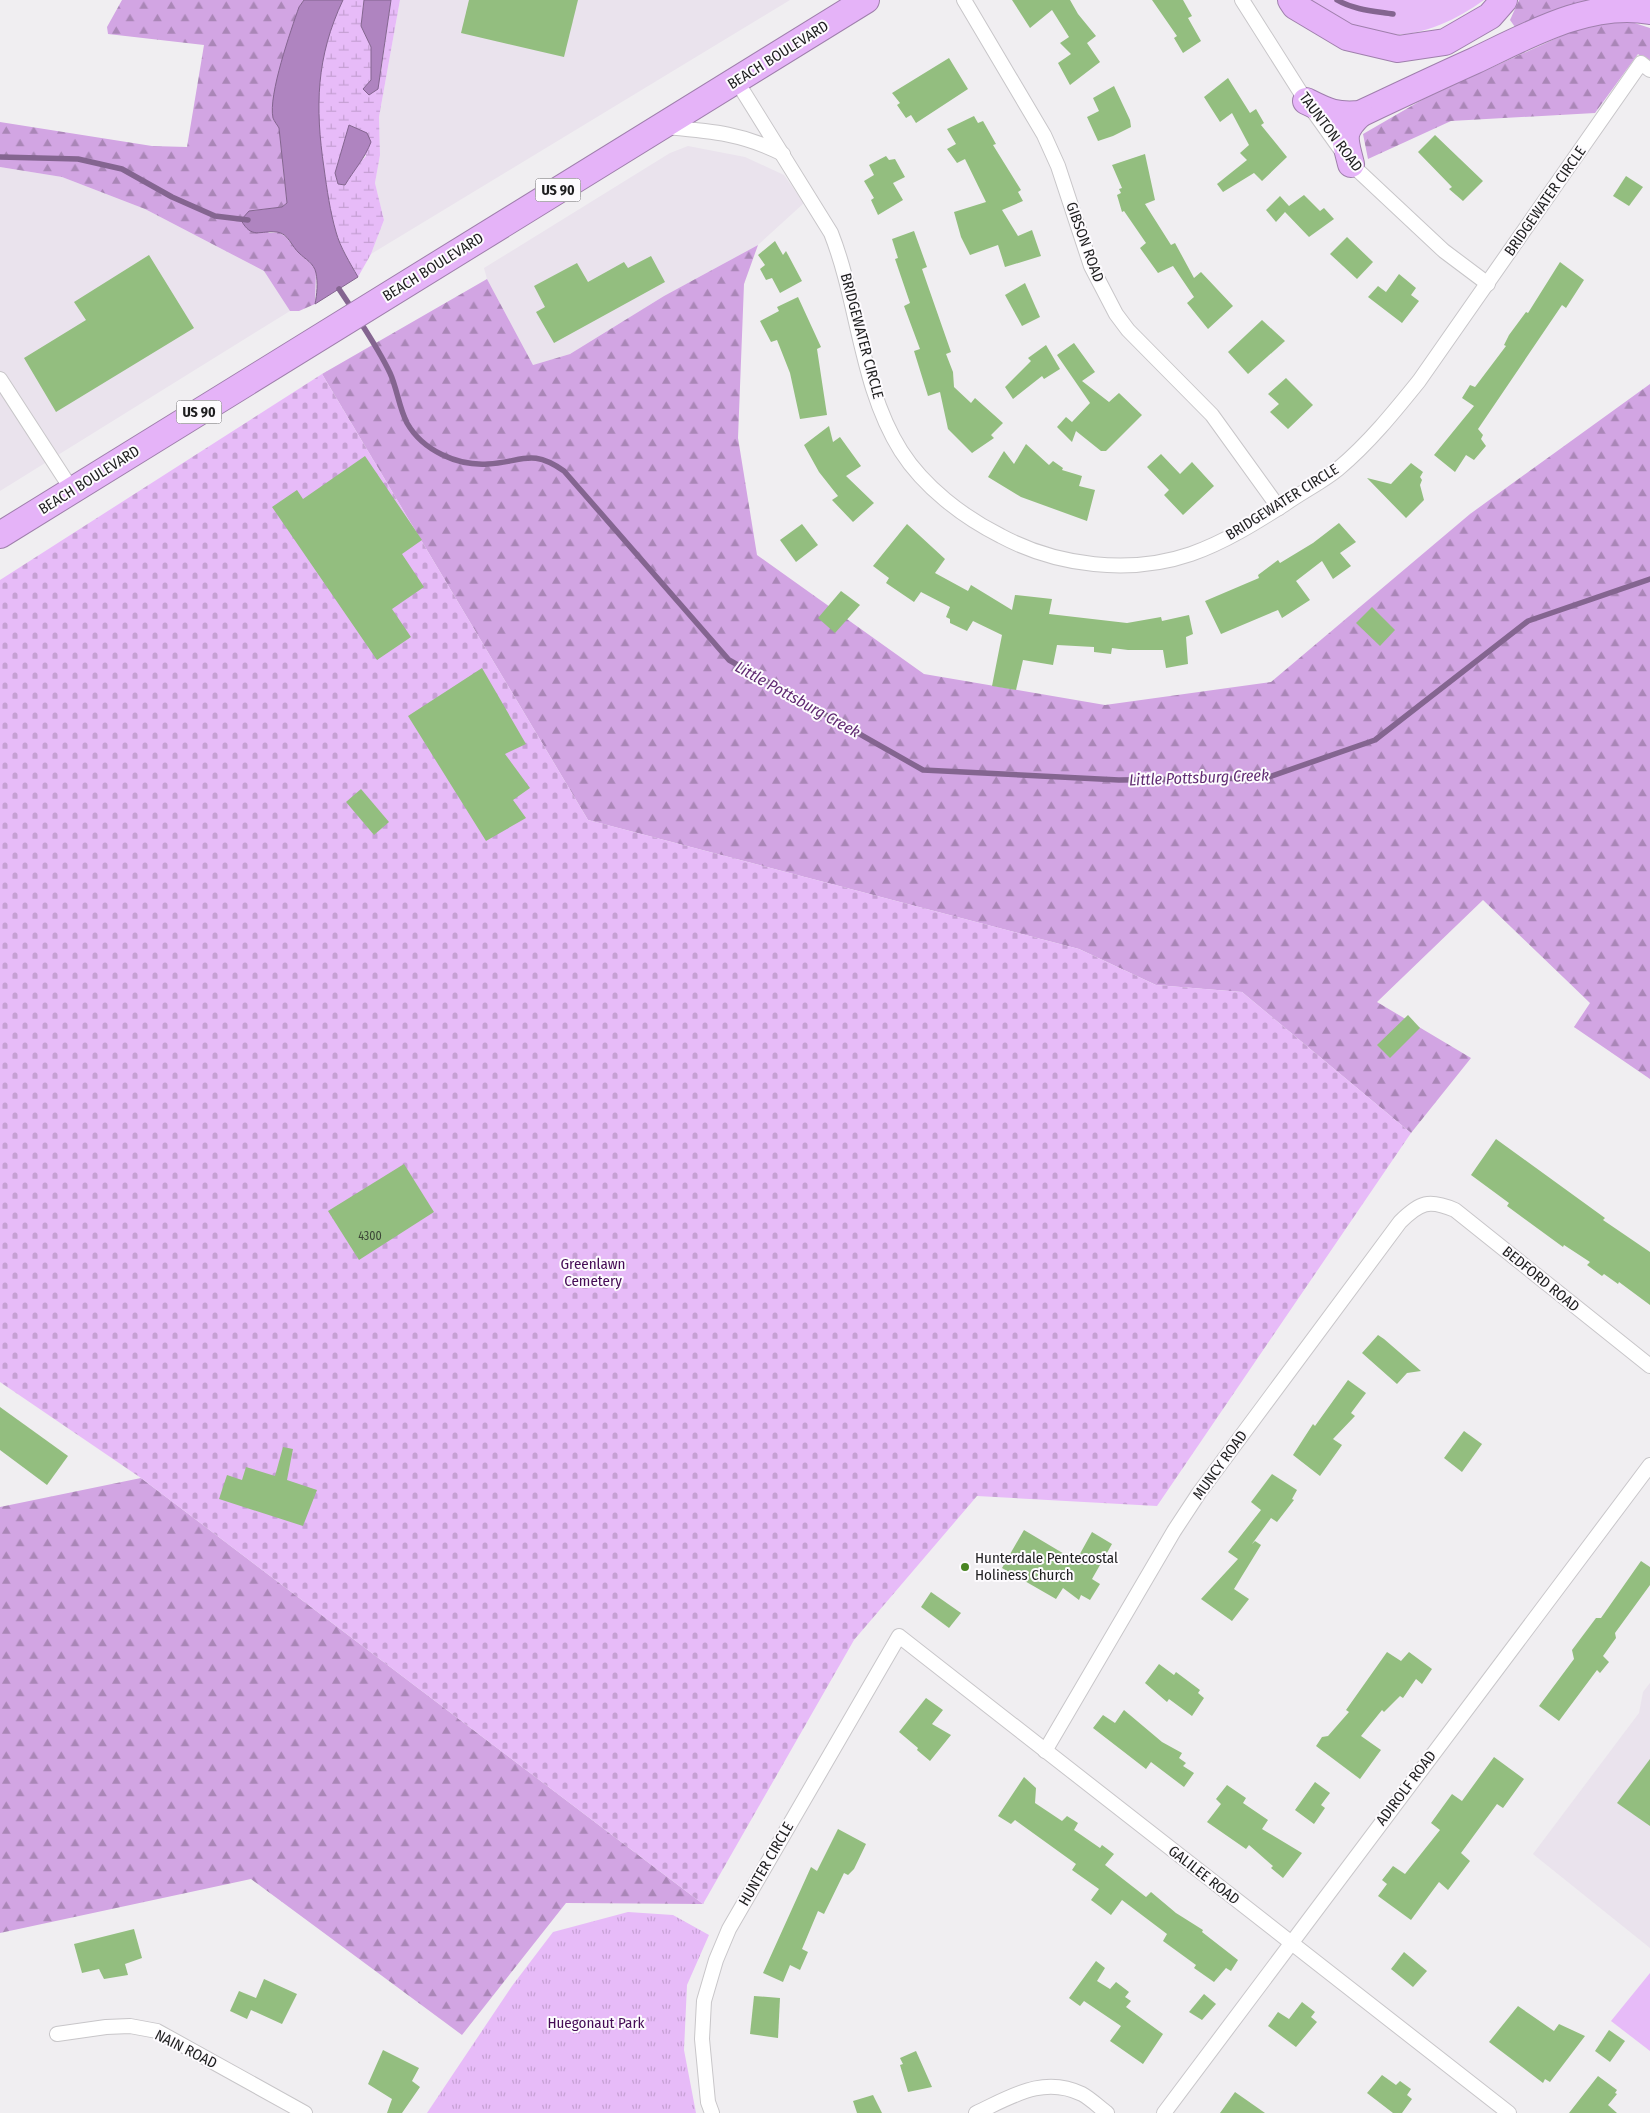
<svg xmlns="http://www.w3.org/2000/svg" width="1650" height="2113" font-family="'Fira Sans Condensed',sans-serif">
	<style>
		.built { fill: #eae3ed }
		.grass { fill: #e7bbf8 }
		.forest { fill: url(#forest-firs) }
		.wetland { fill: url(#wetland-marsh); fill-rule: evenodd }
		.cemetery { fill: url(#cemetery-stones) }
		.park { fill: url(#park-tufts) }
		.water { fill: #af84c0; stroke: #846590 }
		.lines { fill: none; stroke-linecap: round; stroke-linejoin: round }
		.stream { stroke: #846590; stroke-width: 5.5 }
		.building { fill: #93be7f }
		.street-casing { stroke: #c8c6c9; stroke-width: 16 }
		.highway-casing { stroke: #9f7fac; stroke-width: 28 }
		.street { stroke: #fff; stroke-width: 14 }
		.highway { stroke: #e5b3f8; stroke-width: 26 }
		.poi-dot { fill: #498523; stroke: #fdfbfe; stroke-width: 2 }
		.labels { text-anchor: middle; stroke-width: 4; stroke-linejoin: round; paint-order: stroke }
		.number-label { font-size: 12px; fill: #3b4637 }
		.shield { fill: #fdfbfe; stroke: #616062; stroke-width: 1 }
		.shield-label { font-size: 14px; font-weight: bold; fill: #1e1e1f }
		.street-label { font-size: 15px; fill: #1e1e1f; stroke: #fdfbfe }
		.park-label { font-size: 15px; fill: #450c56; stroke: #fdfbfe }
		.poi-label { font-size: 15px; fill: #1e1e1f; stroke: #fdfbfe; text-anchor: start }
		.water-label { font-size: 16px; font-style: italic; fill: #602a72; stroke: #fdfbfe }
	</style>
	<defs>
		<pattern id="forest-firs" width="22" height="20" patternUnits="userSpaceOnUse" patternTransform="scale(1.25)"><rect width="22" height="20" fill="#d2a5e3"/><path d="M5 1l3.5 6h-7zM16 11l3.5 6h-7z" fill="#aa86b7"/></pattern>
		<pattern id="wetland-marsh" width="20" height="14" patternUnits="userSpaceOnUse" patternTransform="scale(1.25)"><rect width="20" height="14" fill="#e7bbf8"/><path d="M1 5h8M5 5V1M11 12h8M15 12V8" fill="none" stroke="#c6a0d4"/></pattern>
		<pattern id="cemetery-stones" width="16" height="16" patternUnits="userSpaceOnUse" patternTransform="scale(1.25)"><rect width="16" height="16" fill="#e7bbf8"/><path d="M2 7V4a2 2 0 0 1 4 0v3zM10 15v-3a2 2 0 0 1 4 0v3z" fill="#c6a0d4"/></pattern>
		<pattern id="park-tufts" width="24" height="20" patternUnits="userSpaceOnUse" patternTransform="scale(1.25)"><rect width="24" height="20" fill="#e7bbf8"/><path d="M3 7l-1-3M5 7V3M7 7l1-3M15 17l-1-3M17 17v-4M19 17l1-3" fill="none" stroke="#c6a0d4"/></pattern>
	</defs>
	<rect width="100%" height="100%" fill="#f0eef1"/>
	<g class="built">
		<polygon points="400,0 790,0 371,254 384,220 375,183 380,155 379,117"/>
		<polygon points="688,146 745,157 784,175 804,203 758,245 664,296 570,354 533,365 487,279 484,268 670,153"/>
		<polygon points="0,167 62,177 145,209 264,271 290,311 0,491"/>
		<polygon points="1650,1683 1650,1948 1533,1854 1639,1713 1643,1692"/>
	</g>
	<g class="grass">
		<path d="M 1308,0 L 1484,0 C 1449,25 1406,44 1362,30 C 1345,25 1324,9 1308,0 Z"/>
		<polygon points="1650,1973 1650,2051 1611,2021"/>
	</g>
	<g class="forest">
		<polygon points="122,0 304,0 299,7 273,118 279,128 287,203 282,207 249,211 269,233 279,232 286,237 299,253 313,265 316,271 315,304 299,311 290,311 264,271 145,209 62,177 0,167 0,122 152,146 187,147 204,45 108,34 107,27"/>
		<polygon points="1519,0 1617,0 1515,27 1510,20"/>
		<polygon points="1619,18 1650,28 1650,63 1638,54 1595,113 1451,121 1368,159 1363,134 1427,97 1568,33"/>
		<polygon points="758,245 744,284 738,438 757,555 924,674 1105,705 1271,682 1470,514 1650,384 1650,1079 1574,1027 1590,1003 1483,900 1377,1002 1471,1058 1411,1133 1242,992 1156,985 1079,949 588,820 322,374 487,279 533,365 570,354 664,296"/>
		<polygon points="141,1478 703,1904 566,1903 462,2035 251,1879 0,1933 0,1507"/>
	</g>
	<path class="wetland" d="M 343,0 L 364,0 L 361,26 L 371,47 L 371,80 L 364,89 L 381,73 L 391,0 L 400,0 L 379,117 L 380,155 L 375,183 L 384,220 L 371,254 L 358,277 C 350,263 340,247 336,232 C 319,174 310,94 328,35 C 332,23 338,12 343,0 ZM 350,125 L 357,129 L 366,156 L 355,168 L 345,185 L 338,184 L 335,173 Z"/>
	<polygon class="cemetery" points="322,374 588,820 1079,949 1156,985 1242,992 1411,1133 1157,1506 977,1496 854,1640 703,1904 141,1478 0,1382 0,580"/>
	<polygon class="park" points="628,1912 673,1915 709,1935 687,1985 684,2050 696,2113 427,2113 512,1986 553,1932"/>
	<g class="water">
		<path d="M 304,0 L 343,0 C 316,57 315,107 324,168 C 327,190 330,211 336,232 C 340,247 350,263 358,277 L 315,304 C 317,294 318,283 316,273 C 314,263 305,259 299,253 C 292,247 288,233 277,232 C 260,230 252,240 241,220 L 249,211 L 282,207 L 287,203 L 279,128 C 278,126 274,121 273,118 C 268,95 291,30 299,7 Z"/>
		<polygon points="364,0 391,0 378,89 369,95 363,89 371,80 371,47 361,26"/>
		<path d="M 349,125 L 367,133 L 371,142 C 365,158 354,170 345,185 L 338,184 L 335,173 Z"/>
	</g>
	<g class="lines">
		<g class="stream">
			<path d="M 1337,0 C 1354,10 1374,11 1393,14"/>
			<polyline points="0,157 78,159 122,169 172,197 215,216 248,220"/>
			<polyline points="339,289 353,310"/>
			<path d="M 359,320 C 370,337 381,354 390,373 C 397,388 399,408 407,423 C 423,451 458,466 488,464 C 523,462 531,448 564,471 L 729,660 L 923,770 L 1119,780 L 1266,778 L 1375,740 L 1528,621 L 1650,579"/>
		</g>
	</g>
	<g class="building">
		<polygon points="469,0 578,0 564,57 461,33"/>
		<polygon points="1012,0 1070,0 1078,14 1096,36 1087,43 1100,62 1070,85 1058,63 1071,54 1060,43 1069,37 1052,10 1030,28"/>
		<polygon points="1152,0 1183,0 1192,16 1188,18 1201,41 1183,53 1174,38 1177,36"/>
		<polygon points="949,58 968,89 916,123 911,115 906,118 897,105 900,103 892,93"/>
		<polygon points="1228,78 1250,113 1256,109 1264,123 1261,125 1287,157 1262,181 1254,173 1223,192 1217,184 1247,160 1240,153 1249,145 1232,113 1220,122 1204,97"/>
		<polygon points="1114,86 1130,120 1131,127 1113,136 1098,141 1087,117 1099,111 1093,98"/>
		<polygon points="974,116 978,123 983,121 996,144 993,145 1021,190 1018,192 1023,201 1002,210 1018,236 1032,230 1041,256 1005,267 998,245 970,255 961,237 954,212 986,202 965,159 957,163 947,149 956,144 947,129"/>
		<polygon points="1435,135 1483,181 1463,201 1449,189 1452,187 1418,152"/>
		<polygon points="1145,154 1155,200 1145,204 1171,245 1175,243 1194,278 1201,272 1233,306 1208,329 1187,303 1194,297 1173,266 1158,273 1140,248 1146,243 1124,211 1122,212 1117,195 1121,193 1119,189 1122,188 1112,165"/>
		<polygon points="886,156 889,160 895,159 905,177 893,183 903,200 878,215 871,200 874,198 864,181 874,175 869,165"/>
		<polygon points="1626,176 1643,187 1629,206 1613,196"/>
		<polygon points="1304,195 1320,211 1324,208 1334,219 1309,237 1285,212 1276,222 1266,210 1280,196 1289,206"/>
		<polygon points="914,231 927,267 922,269 951,352 946,354 953,372 954,387 971,403 975,398 1003,423 991,435 994,438 972,453 948,429 940,392 928,396 914,351 920,349 904,306 910,303 895,259 898,258 892,239"/>
		<polygon points="1347,237 1373,262 1357,279 1330,254"/>
		<polygon points="775,241 783,255 786,251 802,281 780,293 772,278 766,280 760,269 765,265 758,255"/>
		<polygon points="149,255 194,328 56,412 24,358 86,320 74,302"/>
		<polygon points="651,256 665,282 554,343 536,312 545,307 534,286 577,263 588,282 624,262 628,268"/>
		<polygon points="1560,262 1584,280 1566,308 1562,305 1478,429 1483,435 1481,439 1486,446 1474,460 1466,455 1455,472 1434,455 1474,406 1462,398 1470,385 1475,387 1506,346 1504,345 1509,335 1526,312 1528,313"/>
		<polygon points="1399,274 1416,288 1411,295 1419,301 1402,323 1368,297 1378,286 1386,292"/>
		<polygon points="1025,283 1040,317 1022,326 1005,295"/>
		<polygon points="798,297 821,347 817,349 827,415 800,419 790,373 777,340 771,342 760,321 779,311 777,307"/>
		<polygon points="1262,320 1285,341 1248,374 1228,352"/>
		<polygon points="1074,343 1095,372 1082,381 1109,402 1119,393 1142,415 1106,451 1101,451 1076,431 1072,442 1057,427 1066,417 1072,422 1090,403 1057,355"/>
		<polygon points="1046,345 1060,369 1044,379 1042,376 1013,399 1005,387 1031,361 1028,358"/>
		<polygon points="1286,378 1313,405 1288,429 1270,412 1279,404 1268,394"/>
		<polygon points="829,426 833,442 840,437 861,466 846,476 874,503 853,522 832,500 838,496 819,472 804,445"/>
		<polygon points="1026,444 1049,465 1053,461 1063,468 1062,470 1082,476 1079,486 1095,490 1087,521 1021,497 988,477 1004,451 1014,464"/>
		<polygon points="1161,454 1180,474 1192,462 1214,486 1183,515 1164,495 1169,490 1147,467"/>
		<polygon points="365,456 422,540 402,554 424,587 392,609 411,637 377,660 272,507 297,490 303,499"/>
		<polygon points="1411,463 1423,472 1420,477 1422,480 1420,485 1424,500 1406,518 1367,478 1391,484"/>
		<polygon points="1339,523 1356,542 1340,553 1351,566 1333,579 1322,561 1296,581 1310,600 1282,618 1278,610 1221,634 1205,601 1259,578 1258,575 1278,560 1280,563 1313,543"/>
		<polygon points="802,524 818,545 796,562 780,540"/>
		<polygon points="907,524 945,559 935,573 968,591 971,585 1012,610 1015,595 1052,599 1049,614 1127,623 1161,617 1162,621 1189,615 1193,634 1186,637 1188,664 1166,668 1163,650 1128,650 1112,648 1111,654 1094,652 1094,647 1057,645 1053,665 1023,660 1016,690 992,686 1002,635 973,621 967,631 950,623 950,619 946,617 950,607 921,592 914,602 886,583 889,578 873,566"/>
		<polygon points="841,591 860,605 835,633 818,618"/>
		<polygon points="1372,607 1395,630 1380,646 1356,623"/>
		<polygon points="482,668 526,744 505,754 530,788 513,800 526,818 486,841 408,716"/>
		<polygon points="361,789 389,822 374,835 346,802"/>
		<polygon points="1408,1015 1420,1028 1390,1058 1377,1045"/>
		<polygon points="1496,1139 1605,1218 1603,1220 1650,1252 1650,1305 1619,1282 1618,1284 1604,1274 1602,1276 1587,1265 1590,1262 1564,1245 1563,1247 1507,1206 1509,1203 1471,1175"/>
		<polygon points="404,1164 434,1212 359,1260 328,1211"/>
		<polygon points="1378,1335 1384,1339 1421,1371 1407,1373 1397,1384 1362,1353"/>
		<polygon points="1348,1380 1366,1393 1351,1413 1355,1416 1333,1439 1342,1445 1320,1476 1293,1455 1313,1424 1315,1426"/>
		<polygon points="0,1407 68,1456 47,1485 0,1450"/>
		<polygon points="1464,1431 1482,1444 1462,1472 1444,1458"/>
		<polygon points="283,1447 293,1449 287,1480 317,1490 303,1526 219,1499 227,1475 242,1480 246,1467 275,1476"/>
		<polygon points="1272,1474 1297,1490 1292,1499 1294,1500 1277,1522 1271,1518 1252,1544 1255,1541 1261,1545 1234,1589 1249,1599 1232,1621 1201,1599 1238,1559 1228,1552 1261,1510 1251,1502"/>
		<polygon points="1024,1530 1076,1561 1092,1532 1112,1544 1092,1579 1100,1584 1090,1600 1081,1595 1079,1600 1063,1588 1056,1599 1002,1568"/>
		<polygon points="1641,1561 1650,1567 1650,1585 1615,1633 1616,1638 1603,1656 1609,1662 1600,1673 1597,1670 1559,1721 1539,1706 1574,1659 1572,1650 1596,1618 1601,1618"/>
		<polygon points="931,1592 961,1613 949,1628 921,1607"/>
		<polygon points="1387,1652 1401,1661 1409,1652 1432,1669 1422,1684 1416,1679 1403,1698 1400,1696 1384,1712 1382,1710 1361,1736 1381,1750 1360,1779 1316,1746 1322,1737 1328,1736 1349,1712 1346,1710"/>
		<polygon points="1159,1664 1174,1675 1176,1672 1200,1690 1198,1693 1204,1698 1192,1716 1169,1699 1167,1702 1145,1683"/>
		<polygon points="926,1698 943,1710 932,1724 951,1735 930,1761 917,1750 918,1748 899,1732"/>
		<polygon points="1124,1710 1162,1742 1182,1753 1179,1758 1186,1763 1183,1766 1194,1773 1184,1787 1151,1762 1146,1769 1093,1728 1103,1715 1115,1723"/>
		<polygon points="1494,1757 1524,1779 1503,1808 1497,1804 1461,1853 1470,1861 1448,1890 1439,1882 1411,1920 1378,1896 1387,1884 1382,1880 1393,1866 1405,1874 1440,1830 1431,1823 1452,1794 1462,1801"/>
		<polygon points="1650,1759 1650,1826 1617,1803"/>
		<polygon points="1024,1777 1036,1788 1035,1803 1062,1821 1067,1816 1078,1823 1074,1830 1100,1848 1102,1845 1114,1854 1105,1865 1146,1897 1151,1892 1176,1913 1203,1930 1202,1932 1238,1960 1231,1971 1226,1968 1214,1982 1194,1968 1196,1965 1163,1941 1167,1934 1122,1900 1111,1915 1091,1900 1099,1889 1072,1870 1076,1864 1015,1820 1011,1824 998,1816"/>
		<polygon points="1315,1782 1330,1793 1321,1805 1325,1808 1314,1824 1295,1810"/>
		<polygon points="1227,1785 1246,1798 1243,1803 1268,1820 1262,1829 1302,1853 1283,1878 1271,1868 1273,1866 1249,1845 1246,1849 1207,1822 1221,1804 1216,1799"/>
		<polygon points="838,1829 866,1844 854,1869 848,1875 844,1873 824,1914 818,1911 802,1949 808,1952 800,1970 790,1965 783,1982 763,1973 811,1867 817,1871"/>
		<polygon points="134,1929 142,1958 125,1964 128,1975 104,1979 99,1969 82,1973 74,1944"/>
		<polygon points="1404,1952 1427,1971 1413,1987 1391,1969"/>
		<polygon points="1096,1961 1105,1968 1097,1981 1110,1989 1116,1982 1129,1992 1125,1997 1131,2001 1126,2007 1163,2034 1143,2064 1110,2041 1121,2026 1084,2001 1080,2006 1069,1998"/>
		<polygon points="264,1979 297,1994 282,2024 251,2010 247,2019 230,2011 239,1991 256,1998"/>
		<polygon points="1204,1994 1216,2004 1202,2020 1189,2012"/>
		<polygon points="754,1996 780,1998 778,2038 750,2034"/>
		<polygon points="1302,2002 1315,2012 1311,2017 1317,2022 1296,2047 1268,2026 1278,2012 1289,2019"/>
		<polygon points="1518,2006 1554,2031 1559,2024 1585,2036 1550,2082 1545,2079 1543,2083 1489,2042"/>
		<polygon points="1609,2030 1625,2041 1610,2062 1595,2051"/>
		<polygon points="383,2050 419,2068 412,2081 420,2087 402,2113 387,2113 392,2099 368,2084"/>
		<polygon points="916,2051 932,2087 908,2092 900,2065 903,2064 900,2058"/>
		<polygon points="1382,2075 1396,2085 1400,2081 1411,2089 1407,2095 1412,2099 1402,2113 1393,2113 1367,2093"/>
		<polygon points="1598,2076 1617,2090 1615,2093 1617,2094 1608,2105 1617,2113 1569,2113"/>
		<polygon points="1235,2092 1265,2113 1220,2113"/>
		<polygon points="873,2095 882,2113 857,2113 853,2101"/>
	</g>
	<g class="lines">
		<g class="street-casing">
			<g id="street">
				<polyline points="964,0 1044,135 1058,166 1091,266 1116,314 1128,330 1212,415 1279,508"/>
				<polyline points="1242,0 1306,101 1351,164 1444,251 1488,284"/>
				<path d="M 736,80 L 831,233 C 859,304 860,386 901,451 C 924,487 963,517 1001,536 C 1057,566 1130,575 1191,554 C 1225,542 1255,523 1285,504 C 1302,492 1322,482 1338,469 C 1369,443 1394,412 1419,381 L 1641,63 L 1650,70"/>
				<path d="M 664,127 C 709,131 742,133 783,154"/>
				<polyline points="0,379 72,490"/>
				<path d="M 1045,1751 L 1174,1531 L 1199,1493 L 1400,1222 C 1420,1202 1429,1199 1455,1210 L 1650,1366"/>
				<polyline points="57,2034 106,2027 130,2026 157,2031 305,2113"/>
				<polyline points="712,2113 708,2102 702,2039 704,2001 716,1960 729,1929 899,1636 1509,2113"/>
				<path d="M 976,2113 C 1011,2097 1043,2075 1082,2094 C 1091,2099 1099,2107 1107,2113"/>
				<polyline points="1164,2113 1650,1465"/>
			</g>
		</g>
		<g class="highway-casing">
			<g id="highway">
				<polyline points="1291,0 1295,6 1347,37 1398,49 1445,42 1490,16 1504,0"/>
				<path d="M 1306,101 C 1328,112 1335,116 1360,114 C 1398,96 1436,78 1474,61 C 1527,36 1589,0 1650,11"/>
				<path d="M 1351,164 C 1345,139 1340,133 1360,114"/>
				<polyline points="0,535 866,0"/>
			</g>
		</g>
		<use href="#street" class="street"/>
		<use href="#highway" class="highway"/>
	</g>
	<circle class="poi-dot" cx="965" cy="1567" r="5"/>
	<g class="labels">
		<g class="number-label">
			<text x="370" y="1240">4300</text>
		</g>
		<g class="shield">
			<rect x="535.5" y="178.5" width="45" height="23" rx="4"/>
			<rect x="176.5" y="400.5" width="45" height="23" rx="4"/>
		</g>
		<g class="shield-label">
			<text x="558" y="195">US 90</text>
			<text x="199" y="417">US 90</text>
		</g>
		<g class="street-label">
			<text transform="translate(778 55) rotate(-32)" y="5">BEACH BOULEVARD</text>
			<text transform="translate(1331 132) rotate(53)" y="5">TAUNTON ROAD</text>
			<text transform="translate(1545 201) rotate(-55)" y="5">BRIDGEWATER CIRCLE</text>
			<text transform="translate(1085 242) rotate(70)" y="5">GIBSON ROAD</text>
			<text transform="translate(433 267) rotate(-32)" y="5">BEACH BOULEVARD</text>
			<text transform="translate(862 336) rotate(75)" y="5">BRIDGEWATER CIRCLE</text>
			<text transform="translate(89 480) rotate(-32)" y="5">BEACH BOULEVARD</text>
			<text transform="translate(1282 502) rotate(-32)" y="5">BRIDGEWATER CIRCLE</text>
			<text transform="translate(1541 1279) rotate(39)" y="5">BEDFORD ROAD</text>
			<text transform="translate(1220 1465) rotate(-54)" y="5">MUNCY ROAD</text>
			<text transform="translate(1406 1788) rotate(-53)" y="5">ADIROLF ROAD</text>
			<text transform="translate(766 1864) rotate(-60)" y="5">HUNTER CIRCLE</text>
			<text transform="translate(1204 1875) rotate(38)" y="5">GALILEE ROAD</text>
			<text transform="translate(186 2049) rotate(27)" y="5">NAIN ROAD</text>
		</g>
		<g class="park-label">
			<text x="593" y="1269">Greenlawn<tspan x="593" dy="17">Cemetery</tspan></text>
			<text x="596" y="2028">Huegonaut Park</text>
		</g>
		<g class="poi-label">
			<text x="975" y="1563">Hunterdale Pentecostal<tspan x="975" dy="17">Holiness Church</tspan></text>
		</g>
		<g class="water-label">
			<text transform="translate(798 699) rotate(29)" y="6">Little Pottsburg Creek</text>
			<text transform="translate(1199 777) rotate(-2)" y="6">Little Pottsburg Creek</text>
		</g>
	</g>
</svg>
